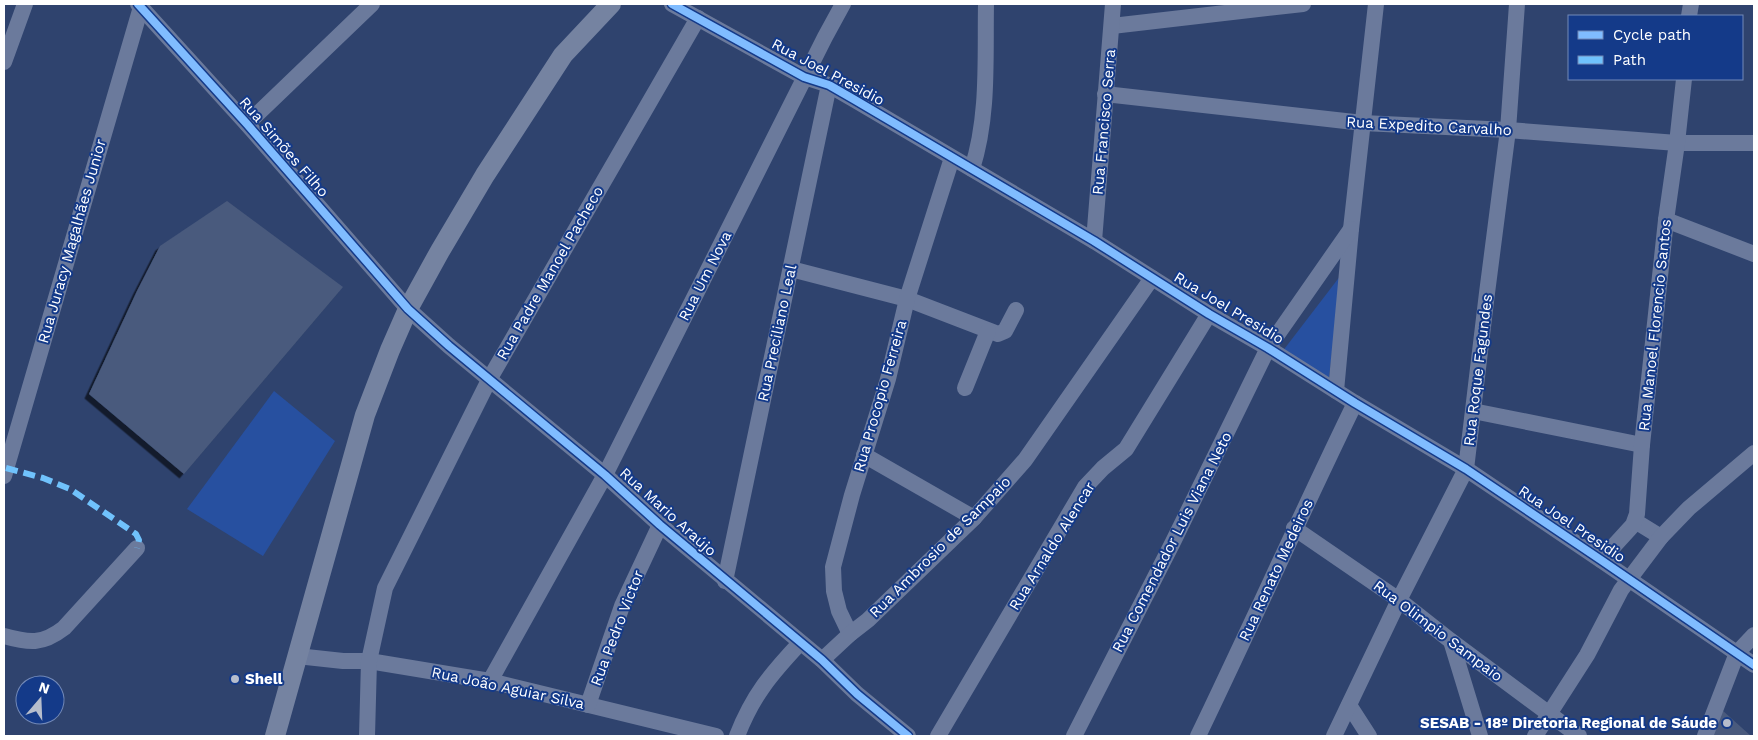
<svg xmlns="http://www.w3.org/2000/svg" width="1758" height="740" font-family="'Work Sans',sans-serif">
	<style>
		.green { fill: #2750a0 }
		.building { fill: #495a7d; filter: url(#shadow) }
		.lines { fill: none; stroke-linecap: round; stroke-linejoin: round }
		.minor { stroke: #6b7a9c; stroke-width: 16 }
		.major { stroke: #7583a1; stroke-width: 20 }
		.quiet { stroke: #70c2fc; stroke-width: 6; stroke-dasharray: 12 6; stroke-linecap: butt }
		.cycleway-casing { stroke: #143a89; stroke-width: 11 }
		.cycleway { stroke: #80bcff; stroke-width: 8 }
		.poi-dot { fill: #b6bdcc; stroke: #143a89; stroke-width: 2 }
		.labels { text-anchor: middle; stroke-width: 4; stroke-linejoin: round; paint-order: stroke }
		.street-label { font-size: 15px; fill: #fff; stroke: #143a89 }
		.poi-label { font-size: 15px; font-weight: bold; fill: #fff; stroke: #143a89; text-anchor: start }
	</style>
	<defs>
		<filter id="shadow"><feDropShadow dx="-4.5" dy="4.5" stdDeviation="0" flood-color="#0009"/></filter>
	</defs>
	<rect width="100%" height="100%" fill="#2f436e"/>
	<g class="green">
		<polygon points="1341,275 1329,378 1282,352"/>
		<polygon points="274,391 335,441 263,556 187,509"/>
	</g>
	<g class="building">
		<polygon points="227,201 343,287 184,474 89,394 137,291 160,246"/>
		<polygon points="1722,710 1751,736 1712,736"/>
	</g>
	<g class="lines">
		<g class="minor">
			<polyline points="138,4 247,124 408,309 449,346 605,475 660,525 822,660 857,694 908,736"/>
			<polyline points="672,4 804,77 829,85 855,100 1094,241 1209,314 1268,348 1355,403 1466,469 1601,560 1754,665"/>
			<polyline points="1689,16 1691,4"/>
			<polyline points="1112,26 1303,4"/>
			<polyline points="4,62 25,4"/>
			<polyline points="1105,94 1363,123 1508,130 1677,143 1754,143"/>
			<polyline points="247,124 372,4"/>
			<path d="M 972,169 C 989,116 985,59 986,4"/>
			<polyline points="1666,220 1754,254"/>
			<polyline points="1094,241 1113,4"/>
			<polyline points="791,269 907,299 998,334 1005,331 1016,310"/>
			<polyline points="965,388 988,331"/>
			<polyline points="1336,391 1351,229 1376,4"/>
			<polyline points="1473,411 1642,445"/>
			<polyline points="864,455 974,518"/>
			<polyline points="4,476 141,7"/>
			<polyline points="1635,521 1661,537"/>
			<polyline points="1294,528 1399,600 1451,641 1579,736"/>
			<polyline points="1601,560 1633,525 1637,514 1642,445 1666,220 1677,143 1684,79"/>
			<polyline points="725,581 829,85"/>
			<polyline points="850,634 839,611 834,591 833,567 852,495 888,379 907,299 952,158"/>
			<path d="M 4,636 C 29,643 42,645 64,628 L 137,548"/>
			<polyline points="1451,641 1480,736"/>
			<polyline points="297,656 343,661 369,661 490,681 716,736"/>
			<polyline points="822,660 850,634 868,620 974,518 1025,460 1152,278"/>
			<polyline points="490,681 605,475 825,37 843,4"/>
			<polyline points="588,705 622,606 660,525"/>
			<polyline points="1349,705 1369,736"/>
			<polyline points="367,736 369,661 385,588 490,378 698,18"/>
			<path d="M 737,736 C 753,695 771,674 800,643"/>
			<polyline points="938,736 1085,487 1103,468 1126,449 1209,314"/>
			<polyline points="1074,736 1172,544 1268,348 1351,229"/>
			<path d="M 1198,736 C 1251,626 1301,514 1355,403"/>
			<polyline points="1334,736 1399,600 1466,469 1487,293 1508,130 1517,4"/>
			<polyline points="1535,736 1587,655 1621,590 1661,537 1689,508 1754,453"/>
			<polyline points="1705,736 1737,653 1754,635"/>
		</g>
		<polyline class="major" points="275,736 365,415 390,350 408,309 440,251 485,175 563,55 611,4"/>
		<polyline class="quiet" points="6,468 43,478 70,489 136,534 139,540 137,548"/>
		<g class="cycleway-casing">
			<g id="cycleway">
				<polyline points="138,4 247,124 408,309 449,346 605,475 660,525 822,660 857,694 908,736"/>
				<polyline points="672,4 804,77 829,85 855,100 1094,241 1209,314 1268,348 1355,403 1466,469 1601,560 1754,665"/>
			</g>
		</g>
		<use href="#cycleway" class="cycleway"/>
	</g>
	<g class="poi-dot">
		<circle cx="235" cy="679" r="5"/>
		<circle cx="1727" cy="723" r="5"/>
	</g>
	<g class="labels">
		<g class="street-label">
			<text transform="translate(828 72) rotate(28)" y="5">Rua Joel Presidio</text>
			<text transform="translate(1104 122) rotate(-85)" y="5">Rua Francisco Serra</text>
			<text transform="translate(1429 126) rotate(3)" y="5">Rua Expedito Carvalho</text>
			<text transform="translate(284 147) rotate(49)" y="5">Rua Simões Filho</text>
			<text transform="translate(72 241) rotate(-74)" y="5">Rua Juracy Magalhães Junior</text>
			<text transform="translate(550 273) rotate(-60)" y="5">Rua Padre Manoel Pacheco</text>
			<text transform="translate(705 276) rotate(-63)" y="5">Rua Um Nova</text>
			<text transform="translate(1229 308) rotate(31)" y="5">Rua Joel Presidio</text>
			<text transform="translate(1655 325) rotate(-84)" y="5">Rua Manoel Florencio Santos</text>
			<text transform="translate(777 333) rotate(-78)" y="5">Rua Preciliano Leal</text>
			<text transform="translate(1478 370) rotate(-83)" y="5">Rua Roque Fagundes</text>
			<text transform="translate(880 396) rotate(-74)" y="5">Rua Procopio Ferreira</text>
			<text transform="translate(668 512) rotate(42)" y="5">Rua Mario Araújo</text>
			<text transform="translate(1572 524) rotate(34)" y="5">Rua Joel Presidio</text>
			<text transform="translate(1172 542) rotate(-63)" y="5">Rua Comendador Luis Viana Neto</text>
			<text transform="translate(1052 546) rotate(-58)" y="5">Rua Arnaldo Alencar</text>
			<text transform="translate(940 547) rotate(-45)" y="5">Rua Ambrosio de Sampaio</text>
			<text transform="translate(1276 570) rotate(-65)" y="5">Rua Renato Medeiros</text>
			<text transform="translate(617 628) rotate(-69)" y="5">Rua Pedro Victor</text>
			<text transform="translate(1438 631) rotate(37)" y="5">Rua Olimpio Sampaio</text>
			<text transform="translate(508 688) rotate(12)" y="5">Rua João Aguiar Silva</text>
		</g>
		<g class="poi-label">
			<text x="245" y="684">Shell</text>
			<text x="1717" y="728" text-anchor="end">SESAB - 18º Diretoria Regional de Sáude</text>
		</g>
	</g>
	<rect width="1758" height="740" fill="none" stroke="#ffffff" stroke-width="10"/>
	<rect x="1568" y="15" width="175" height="65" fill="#143a89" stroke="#7289b8"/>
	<rect x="1578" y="31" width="25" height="8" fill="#80bcff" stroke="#7289b8"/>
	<text x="1613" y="40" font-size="15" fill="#ffffff">Cycle path</text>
	<rect x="1578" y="56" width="25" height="8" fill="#70c2fc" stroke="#7289b8"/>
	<text x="1613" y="65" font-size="15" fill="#ffffff">Path</text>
	<g transform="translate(40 700) rotate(19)"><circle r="24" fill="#143a89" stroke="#7289b8"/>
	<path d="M0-4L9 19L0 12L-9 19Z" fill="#b6bdcc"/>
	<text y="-8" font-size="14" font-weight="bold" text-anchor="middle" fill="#ffffff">N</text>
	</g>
</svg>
